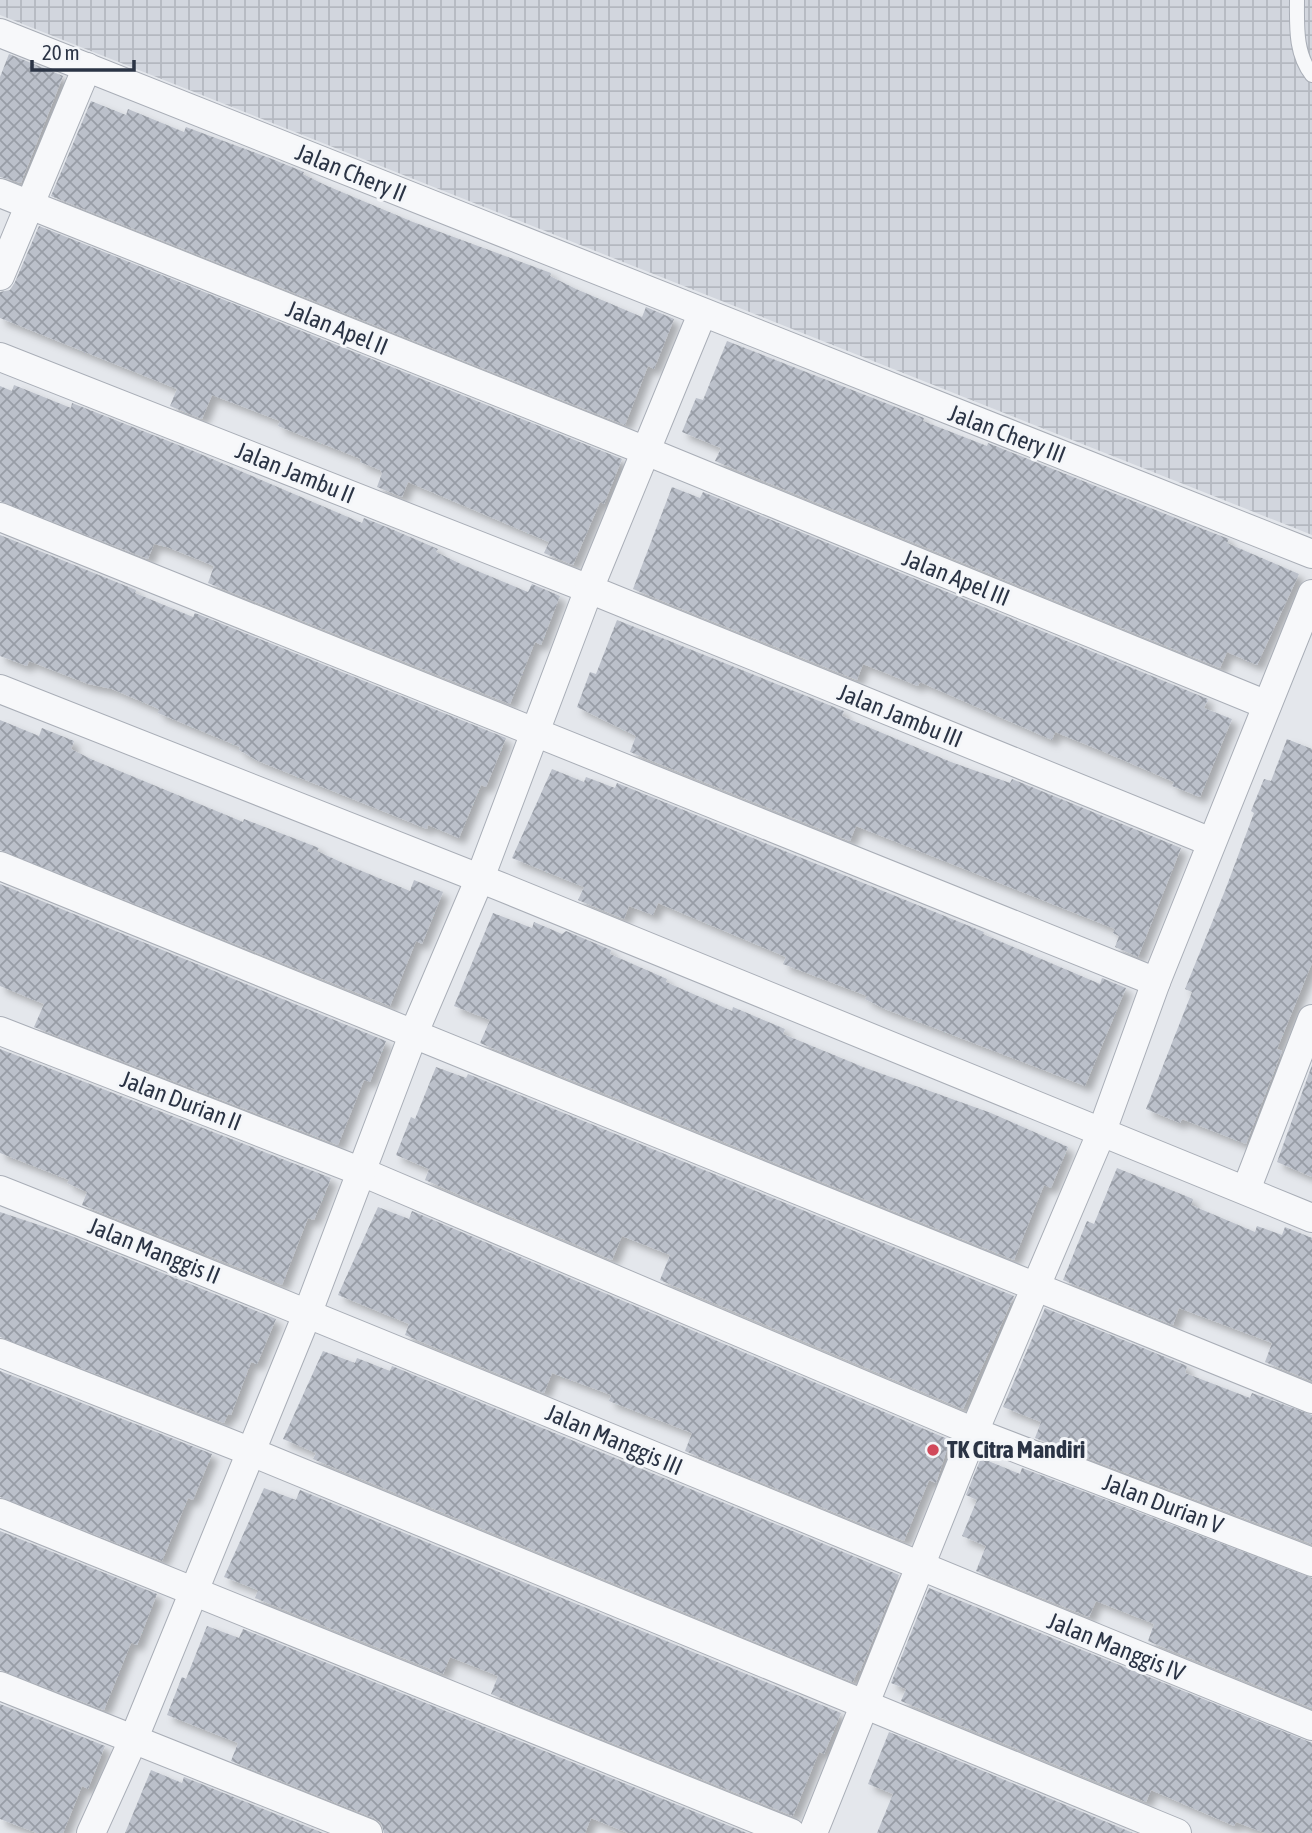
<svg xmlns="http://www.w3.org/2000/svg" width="1312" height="1833" font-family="'Asap Condensed',sans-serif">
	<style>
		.industrial { fill: url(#industrial-grid) }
		.building { fill: url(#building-cross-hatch); filter: url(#shadow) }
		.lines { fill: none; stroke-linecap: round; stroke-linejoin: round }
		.lane-casing { stroke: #a9aeb7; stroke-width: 16 }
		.street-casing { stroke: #a9aeb7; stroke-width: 30 }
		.lane { stroke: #f7f8fa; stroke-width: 14 }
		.street { stroke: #f7f8fa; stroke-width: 28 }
		.poi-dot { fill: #d1495b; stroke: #f4f6f9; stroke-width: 2.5 }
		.labels { text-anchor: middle; stroke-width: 6; stroke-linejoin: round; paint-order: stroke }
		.street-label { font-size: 24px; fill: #2b3445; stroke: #f4f6f9 }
		.poi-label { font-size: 24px; font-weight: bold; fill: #2b3445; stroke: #f4f6f9; text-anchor: start }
	</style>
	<defs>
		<pattern id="industrial-grid" width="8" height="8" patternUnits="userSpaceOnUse" patternTransform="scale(1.75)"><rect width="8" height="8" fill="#d2d6de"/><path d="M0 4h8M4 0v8" fill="none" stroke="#b4b8c0"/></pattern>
		<pattern id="building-cross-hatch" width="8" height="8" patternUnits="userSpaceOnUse" patternTransform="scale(1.75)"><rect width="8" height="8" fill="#bbc0ca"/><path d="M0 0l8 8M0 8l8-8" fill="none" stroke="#989da6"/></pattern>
		<filter id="shadow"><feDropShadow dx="6" dy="6" stdDeviation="3.5" flood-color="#0004"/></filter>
	</defs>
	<rect width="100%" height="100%" fill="#e4e7ec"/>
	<polygon class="industrial" points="0,0 1312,0 1312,535 0,15"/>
	<g class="building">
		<polygon points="9,54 63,76 21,183 0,177 0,77"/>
		<polygon points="91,101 126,115 128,109 184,132 186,127 272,159 304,172 303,174 325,185 413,222 551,273 550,276 576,289 642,317 646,307 674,319 654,369 648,366 625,425 51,196"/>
		<polygon points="39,226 622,459 604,504 600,502 573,565 544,553 549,542 408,482 402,497 377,487 382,473 380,470 360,462 361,459 278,426 280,421 212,395 202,419 170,406 177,389 0,318 0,292 10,290 15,282"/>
		<polygon points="727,341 924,418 923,421 987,446 988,443 1203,529 1229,539 1227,543 1299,574 1257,665 1227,652 1220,668 715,461 721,448 682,432 696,398 703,400"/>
		<polygon points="14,385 71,408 72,403 191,450 362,523 364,518 389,528 438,549 436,552 463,565 528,592 532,584 560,596 541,645 535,642 510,704 208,583 214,566 167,547 154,544 148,559 0,501 0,386 12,391"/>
		<polygon points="672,487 700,498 703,492 1208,699 1204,708 1232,719 1200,797 1172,786 1174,782 1102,751 1055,732 1052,740 920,682 918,686 863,664 857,680 633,589"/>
		<polygon points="0,535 136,590 135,593 193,617 195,613 506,738 486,787 481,785 459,838 428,825 427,829 258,761 239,750 240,747 158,713 159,709 112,689 88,684 29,661 27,666 0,656"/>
		<polygon points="617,620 844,711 842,716 951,762 1010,783 1012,779 1181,848 1138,957 1115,947 1119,936 1113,933 1115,929 856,826 850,841 630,752 636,736 577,707 590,672 596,674"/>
		<polygon points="0,720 39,736 42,728 74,741 71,749 93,760 243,822 244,819 319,848 317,851 345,864 410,891 414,880 443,892 422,944 416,941 390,1006 0,850"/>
		<polygon points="1287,739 1312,749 1312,963 1277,1049 1282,1051 1246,1144 1182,1119 1180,1123 1146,1109 1192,992 1185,989 1226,888 1254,813 1251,811 1264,779 1271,781"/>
		<polygon points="552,769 584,782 586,777 615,788 617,783 984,932 983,934 1100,984 1102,978 1126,988 1085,1086 885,1009 865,999 867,996 783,964 786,957 658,903 653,915 629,906 624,919 578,900 584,887 512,858"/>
		<polygon points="0,884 386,1041 370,1082 364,1080 338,1145 34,1027 44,1004 0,986"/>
		<polygon points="493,913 532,928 534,922 562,934 566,931 611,950 610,954 667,979 666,982 732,1011 733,1007 785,1029 783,1034 863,1067 991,1113 1068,1147 1051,1188 1044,1185 1014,1260 480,1043 490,1020 454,1006"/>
		<polygon points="0,1049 331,1178 314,1220 308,1218 282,1285 82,1205 87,1192 67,1183 69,1180 0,1153"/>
		<polygon points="1312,1065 1312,1177 1277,1162"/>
		<polygon points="436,1067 466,1078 468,1074 1014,1296 963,1409 660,1280 670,1255 622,1236 612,1260 425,1180 429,1169 396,1155 411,1117 415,1119"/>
		<polygon points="1117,1168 1193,1199 1191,1205 1255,1232 1257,1226 1282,1235 1285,1227 1312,1238 1312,1381 1265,1362 1272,1343 1179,1308 1173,1325 1063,1280 1087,1221 1094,1224"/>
		<polygon points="378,1207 409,1219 412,1211 950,1440 936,1483 929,1480 904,1541 685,1451 692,1433 609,1401 611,1395 552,1373 544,1393 405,1335 409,1324 338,1295"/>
		<polygon points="0,1212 69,1235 276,1319 257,1364 251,1362 231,1415 228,1414 224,1423 0,1337"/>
		<polygon points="1045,1308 1187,1366 1185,1373 1250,1398 1252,1393 1312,1415 1312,1544 1035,1438 1041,1422 1003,1407"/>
		<polygon points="323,1351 355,1363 357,1358 390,1371 392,1366 899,1575 860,1671 858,1670 853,1682 313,1459 316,1453 283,1439"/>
		<polygon points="0,1371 212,1454 193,1500 188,1498 162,1561 0,1497"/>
		<polygon points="981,1458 1020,1474 1022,1468 1312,1578 1312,1708 1148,1641 1154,1624 1096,1601 1089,1617 976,1571 986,1546 962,1536 977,1500 966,1495"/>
		<polygon points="264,1488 296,1500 300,1490 841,1713 824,1754 819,1752 793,1816 491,1694 498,1676 450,1657 443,1674 255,1598 258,1590 224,1577"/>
		<polygon points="0,1531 157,1594 137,1645 131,1643 104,1710 0,1670"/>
		<polygon points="929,1588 1312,1743 1312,1833 1265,1833 1236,1822 1234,1826 1151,1790 1146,1802 901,1701 906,1689 891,1683"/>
		<polygon points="207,1626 239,1638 243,1629 747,1833 628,1833 591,1818 585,1833 384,1833 381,1823 374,1818 231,1761 238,1743 167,1715 182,1677 186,1679"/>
		<polygon points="0,1704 105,1746 88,1789 82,1786 63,1833 37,1833 0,1819"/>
		<polygon points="889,1732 1133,1833 877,1833 893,1794 868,1784"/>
		<polygon points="151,1770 182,1783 184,1777 323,1833 125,1833"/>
	</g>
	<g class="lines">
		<g class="lane-casing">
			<path id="lane" d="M 1297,0 C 1297,26 1295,53 1312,75"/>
		</g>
		<g class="street-casing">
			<g id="street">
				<polyline points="0,33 1312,554"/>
				<polyline points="0,193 646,451 1267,705"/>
				<polyline points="0,276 87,67"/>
				<polyline points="0,357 589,589 1211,842"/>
				<polyline points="0,517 1156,982"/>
				<polyline points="0,689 499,886 1312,1218"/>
				<polyline points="0,866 1312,1399"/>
				<polyline points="0,1031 362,1172 974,1432 1312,1562"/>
				<path d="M 0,1190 C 439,1364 874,1549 1312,1726"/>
				<polyline points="1246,1190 1312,1019"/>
				<polyline points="0,1353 249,1451 1177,1833"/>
				<polyline points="0,1513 791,1833"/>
				<polyline points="0,1686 368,1833"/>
				<polyline points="91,1833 134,1738 308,1312 413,1035 480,878 589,589 702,314"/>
				<polyline points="813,1833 974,1432 1102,1131 1156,982 1312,594"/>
			</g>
		</g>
		<use href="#lane" class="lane"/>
		<use href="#street" class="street"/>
	</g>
	<circle class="poi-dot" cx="933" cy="1450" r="7"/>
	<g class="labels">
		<g class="street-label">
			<text transform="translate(351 173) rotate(22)" y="8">Jalan Chery II</text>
			<text transform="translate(337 328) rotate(22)" y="8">Jalan Apel II</text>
			<text transform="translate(1007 434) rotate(21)" y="8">Jalan Chery III</text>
			<text transform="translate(295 473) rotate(22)" y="8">Jalan Jambu II</text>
			<text transform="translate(956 578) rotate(22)" y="8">Jalan Apel III</text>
			<text transform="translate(900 716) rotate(22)" y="8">Jalan Jambu III</text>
			<text transform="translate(181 1101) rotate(21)" y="8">Jalan Durian II</text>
			<text transform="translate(154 1251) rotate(22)" y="8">Jalan Manggis II</text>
			<text transform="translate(614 1440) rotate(23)" y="8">Jalan Manggis III</text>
			<text transform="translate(1163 1504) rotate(21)" y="8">Jalan Durian V</text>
			<text transform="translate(1116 1647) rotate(22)" y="8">Jalan Manggis IV</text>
		</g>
		<g class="poi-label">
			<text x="947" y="1458">TK Citra Mandiri</text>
		</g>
	</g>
	<path d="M32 60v10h102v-10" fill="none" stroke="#2b3445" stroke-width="3.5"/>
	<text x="42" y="60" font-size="21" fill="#2b3445" stroke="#f4f6f9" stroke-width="5" paint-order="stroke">20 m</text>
</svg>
